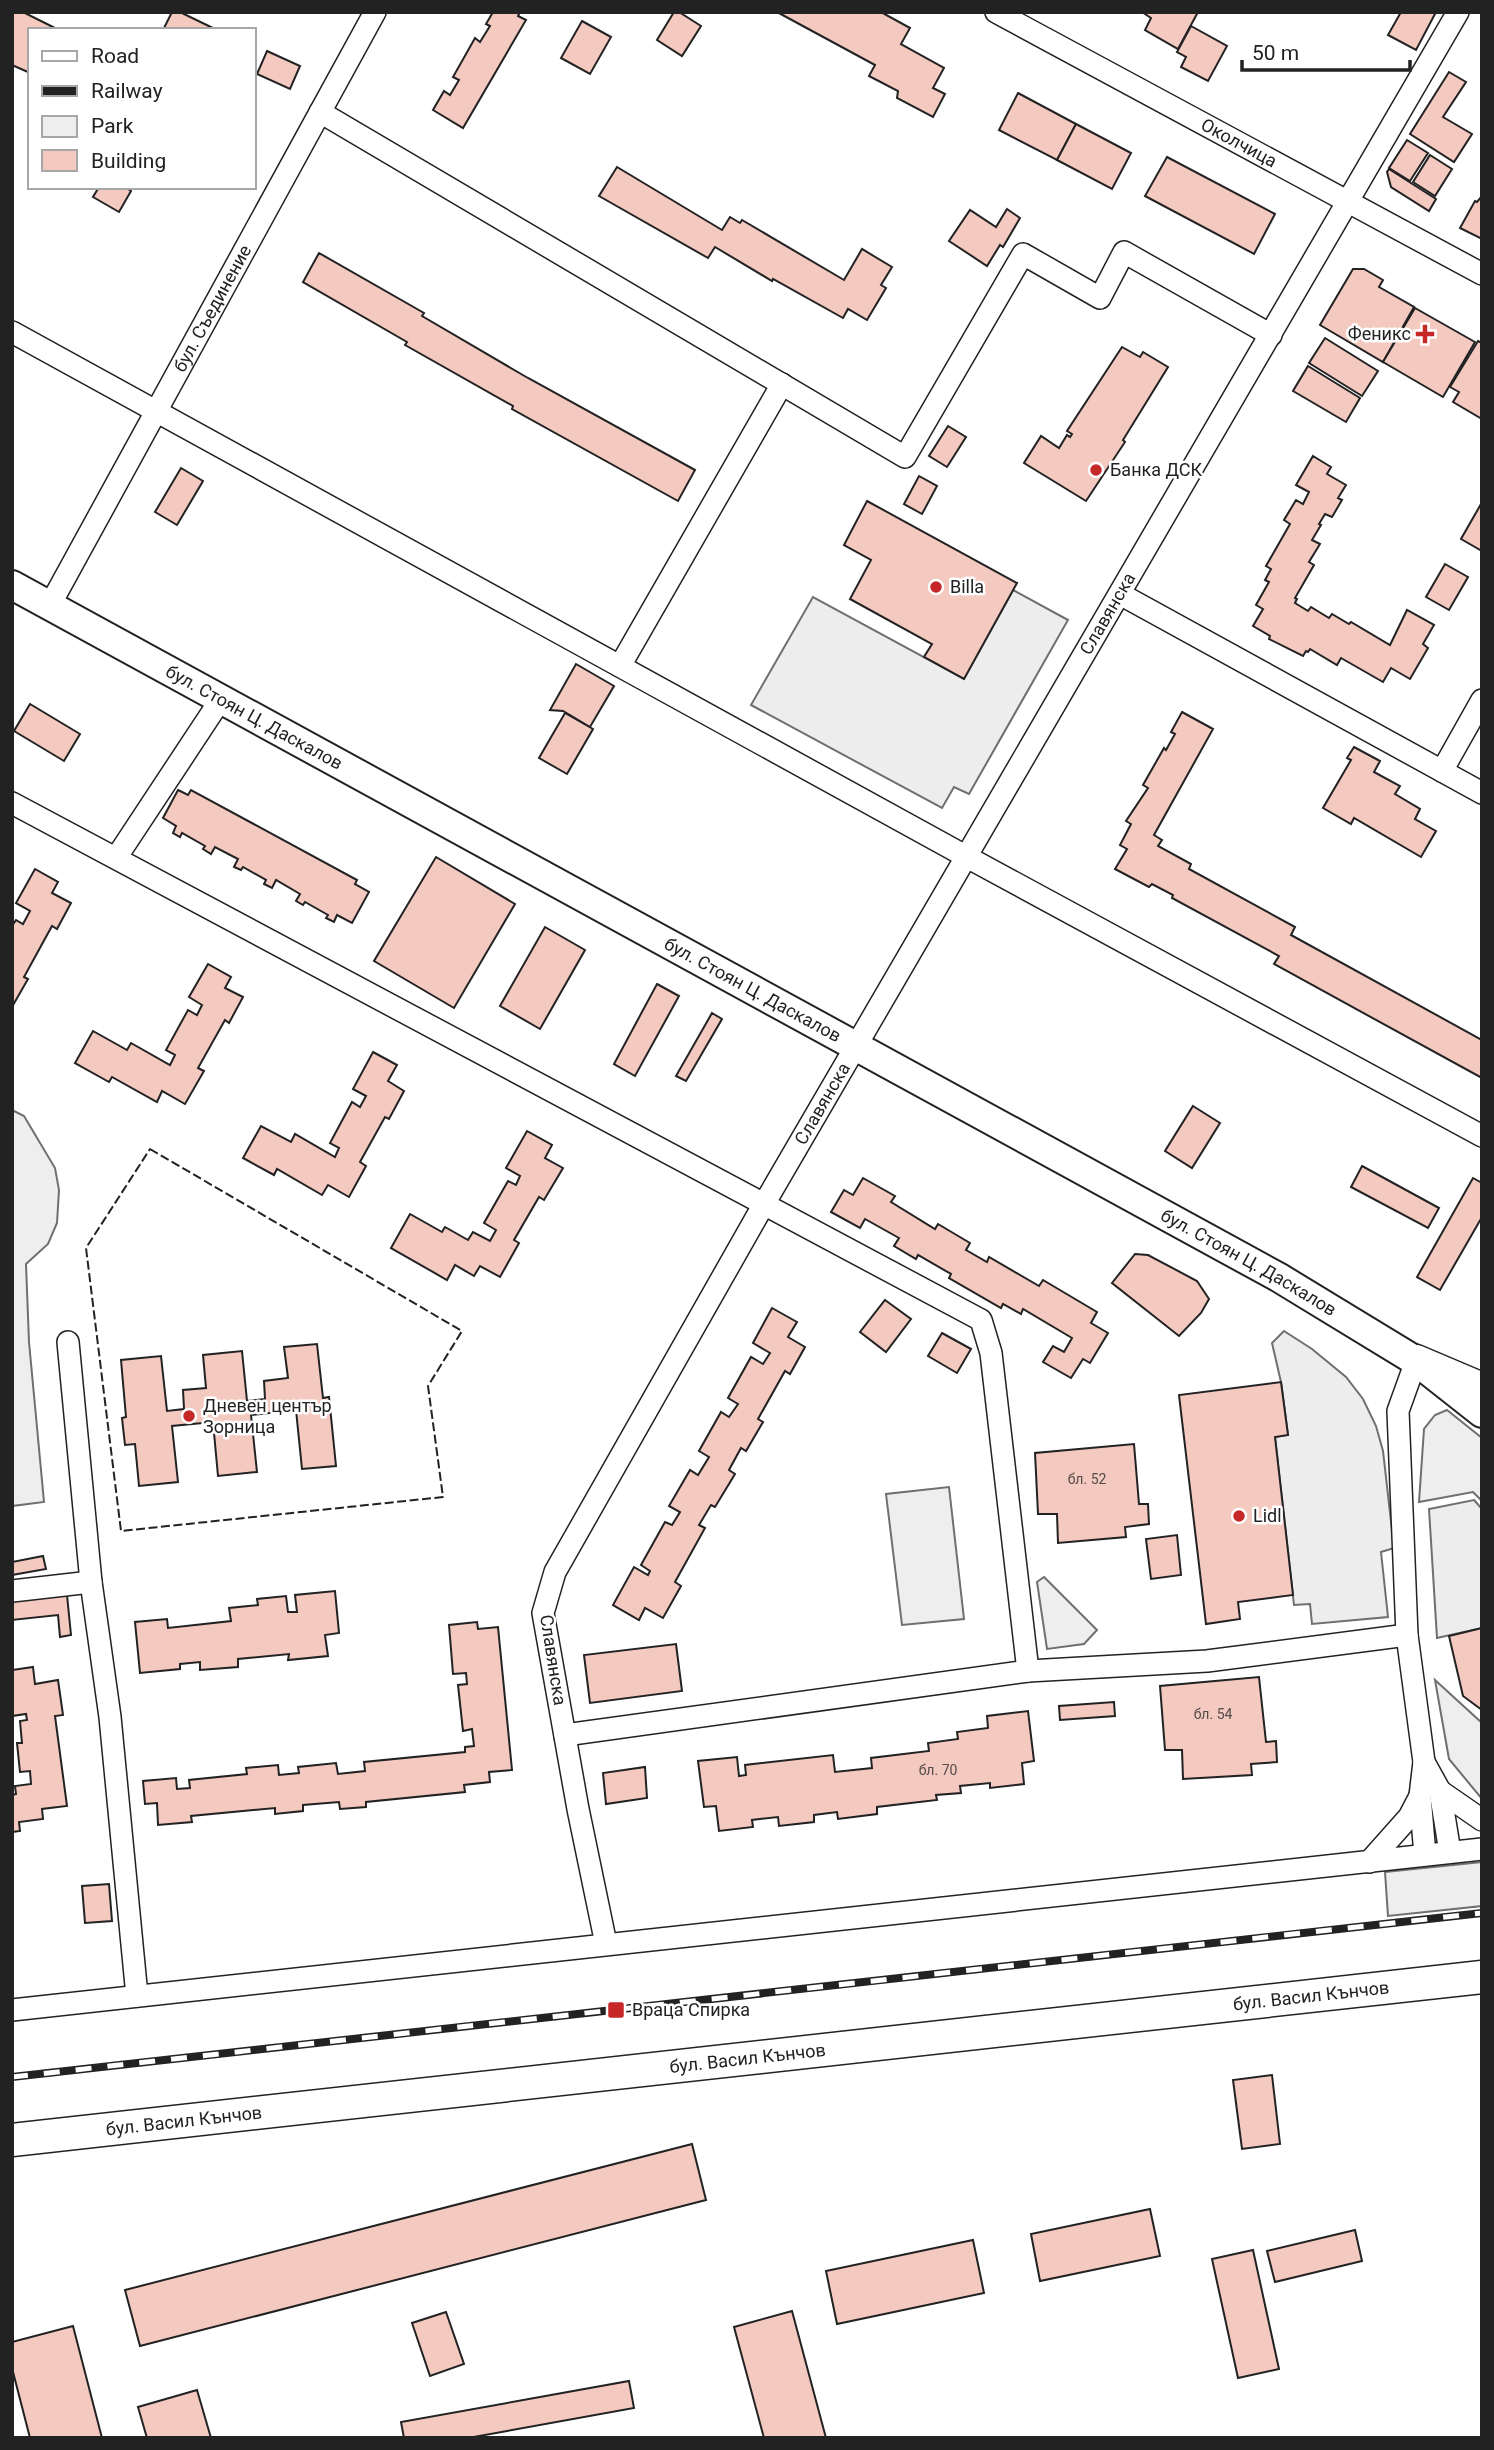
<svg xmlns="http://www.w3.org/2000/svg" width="1494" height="2450" font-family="Roboto,sans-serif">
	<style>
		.green { fill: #eee; stroke: #6f6f6f; stroke-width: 2 }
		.parking { fill: #ededed; stroke: #6f6f6f; stroke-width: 2 }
		.building { fill: #f3c9c0; stroke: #222; stroke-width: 2 }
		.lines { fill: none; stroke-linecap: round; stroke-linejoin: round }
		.street-casing { stroke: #222; stroke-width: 24 }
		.secondary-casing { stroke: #222; stroke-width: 32 }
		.primary-casing { stroke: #222; stroke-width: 35 }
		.street { stroke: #fff; stroke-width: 21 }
		.secondary { stroke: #fff; stroke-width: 28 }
		.primary { stroke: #fff; stroke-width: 32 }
		.rail-casing { stroke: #222; stroke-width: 8 }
		.rail { stroke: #fff; stroke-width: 5; stroke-dasharray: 16; stroke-linecap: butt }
		.fence { stroke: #222; stroke-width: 2; stroke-dasharray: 9 3.5; stroke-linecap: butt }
		.poi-dot { fill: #c62828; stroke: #fff; stroke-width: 2.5 }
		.labels { text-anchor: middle; stroke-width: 5; stroke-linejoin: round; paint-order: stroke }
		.number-label { font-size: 14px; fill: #564c4a }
		.street-label { font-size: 18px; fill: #222; stroke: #fff }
		.poi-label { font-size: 18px; fill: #222; stroke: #fff; text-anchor: start }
	</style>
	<rect width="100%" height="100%" fill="#fff"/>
	<g class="green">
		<polygon points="12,1110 24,1116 55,1168 59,1190 57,1223 48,1244 26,1264 29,1342 44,1502 12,1506"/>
		<polygon points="1447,1410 1482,1438 1482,1501 1473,1492 1419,1502 1424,1429 1435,1415"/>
		<polygon points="949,1487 964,1619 902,1625 886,1494"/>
		<polygon points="1044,1577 1097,1630 1084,1644 1047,1649 1037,1582"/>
		<polygon points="1435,1680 1482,1723 1482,1799 1449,1759"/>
		<polygon points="1482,1862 1482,1906 1388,1916 1385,1872"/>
	</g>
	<g class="parking">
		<polygon points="1013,590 1068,620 969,794 954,787 942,808 751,705 813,597 964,679"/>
		<polygon points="1284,1331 1312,1349 1346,1377 1363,1399 1376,1426 1383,1451 1394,1548 1381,1552 1388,1617 1312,1624 1310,1604 1294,1605 1275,1437 1288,1435 1281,1382 1272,1343"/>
		<polygon points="1474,1500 1482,1509 1482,1628 1437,1638 1429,1509"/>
	</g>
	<g class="building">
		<polygon points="12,12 23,12 59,30 30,30 30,73 12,65"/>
		<polygon points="172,12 180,12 217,30 163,30"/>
		<polygon points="493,12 520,12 518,16 526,20 463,128 433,110 444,91 450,95 459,80 453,77 475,38 480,42 490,26 486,24"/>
		<polygon points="674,12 679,12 701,26 682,56 657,40"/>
		<polygon points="777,12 881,12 910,28 901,44 944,68 933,88 945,94 933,117 897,98 898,91 869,76 875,65"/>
		<polygon points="1142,12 1198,12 1178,49 1145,30 1151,18"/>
		<polygon points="1401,12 1436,12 1416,50 1388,35"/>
		<polygon points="582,21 611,37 590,74 561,58"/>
		<polygon points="1191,26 1227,46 1208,81 1181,67 1186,57 1177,52"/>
		<polygon points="267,51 300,66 290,89 257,74"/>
		<polygon points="1449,72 1466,82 1443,117 1472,134 1454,162 1410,134"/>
		<polygon points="1018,93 1076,124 1057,160 999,130"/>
		<polygon points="1076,124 1131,153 1112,189 1057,160"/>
		<polygon points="1407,140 1428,153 1410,181 1389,168"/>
		<polygon points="1430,155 1452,169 1435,196 1413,182"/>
		<polygon points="1167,157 1275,214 1254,254 1145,196"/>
		<polygon points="617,167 722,230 730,217 740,223 742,220 844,280 862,249 892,267 881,285 886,288 867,320 848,309 843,318 773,279 772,281 715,247 708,258 599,196"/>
		<polygon points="1389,169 1436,199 1429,211 1391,187 1387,172"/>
		<polygon points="99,187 125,187 131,191 119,212 93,197"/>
		<polygon points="1482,196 1482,239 1460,228 1475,201 1477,202"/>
		<polygon points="1007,209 1020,218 1003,247 1000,245 987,266 949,241 970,210 996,227"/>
		<polygon points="319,253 424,313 422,316 528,378 695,470 678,501 512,409 513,406 405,345 407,342 303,282"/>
		<polygon points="1353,269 1364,269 1383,280 1379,287 1414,307 1383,362 1320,325"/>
		<polygon points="1415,308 1475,342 1443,397 1383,362"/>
		<polygon points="1325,338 1378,371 1362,396 1309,363"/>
		<polygon points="1478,341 1482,343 1482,419 1453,402 1459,392 1450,387"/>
		<polygon points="1122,347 1140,357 1143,352 1168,367 1123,440 1125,442 1086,501 1024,463 1041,436 1059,448 1067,435 1070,437 1072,434 1067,431"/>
		<polygon points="1308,366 1360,398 1346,422 1293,391"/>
		<polygon points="948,426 966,437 947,467 929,456"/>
		<polygon points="1313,456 1331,467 1327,474 1346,485 1338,498 1342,500 1332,517 1325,514 1319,524 1321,525 1312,540 1320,544 1309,562 1314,565 1295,598 1297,599 1295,603 1308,611 1311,607 1329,618 1332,614 1349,624 1351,622 1390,645 1407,610 1434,625 1423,644 1428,648 1410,679 1391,668 1383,682 1341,658 1337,665 1310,649 1308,652 1306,651 1303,656 1269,639 1270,636 1253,626 1263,609 1256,605 1269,582 1265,580 1271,569 1266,566 1290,524 1284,520 1296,500 1303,504 1309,492 1296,485"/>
		<polygon points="181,468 203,481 177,525 155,512"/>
		<polygon points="919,476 937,486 922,514 904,504"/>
		<polygon points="867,501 1017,583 964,679 924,657 932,644 850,599 871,560 844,545"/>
		<polygon points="1481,504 1482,505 1482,551 1461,539"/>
		<polygon points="1445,564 1468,577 1449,610 1426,597"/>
		<polygon points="576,664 614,686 590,727 563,711 550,710"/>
		<polygon points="30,704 80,734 64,761 14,731"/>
		<polygon points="1182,712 1213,729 1154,835 1162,840 1158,846 1191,864 1189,869 1295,927 1291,935 1482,1040 1482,1078 1274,964 1279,956 1172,898 1173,895 1152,884 1149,887 1115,869 1127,849 1120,845 1131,824 1126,821 1148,788 1143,785 1164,748 1166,750 1175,734 1171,732"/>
		<polygon points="565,713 593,729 567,774 539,758"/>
		<polygon points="1354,747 1380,761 1374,772 1400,786 1395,794 1420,809 1415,819 1436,831 1421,857 1354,818 1351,824 1323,808 1351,760 1347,758"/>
		<polygon points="178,790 188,795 191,790 357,880 355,884 369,892 352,923 337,915 334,922 326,918 328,915 305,902 303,905 296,901 300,894 276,880 272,888 264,884 266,880 243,867 241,870 234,867 238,859 215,847 211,854 203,849 205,846 182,833 180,837 173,833 176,826 163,818"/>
		<polygon points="436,857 515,904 454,1008 374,961"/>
		<polygon points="35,869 58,882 52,893 71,903 57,929 52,926 24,977 28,979 12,1007 12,926 16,920 23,924 30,911 16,903"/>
		<polygon points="545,927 585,950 540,1029 500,1006"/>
		<polygon points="208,964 231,977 225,988 243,997 229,1023 225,1020 198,1068 204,1071 185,1104 162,1091 157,1102 112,1077 109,1082 75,1063 93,1031 127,1050 131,1043 170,1065 175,1055 166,1050 188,1010 197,1015 202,1005 189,997"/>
		<polygon points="657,984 679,996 635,1076 614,1064"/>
		<polygon points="712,1013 722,1019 686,1081 676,1076"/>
		<polygon points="373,1052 397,1065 388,1081 404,1091 389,1119 385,1117 360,1162 366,1166 349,1197 328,1185 322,1195 277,1169 274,1175 243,1158 261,1126 291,1142 295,1134 335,1157 339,1148 330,1143 352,1102 360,1107 366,1096 353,1089"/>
		<polygon points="1193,1106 1220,1123 1192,1168 1165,1151"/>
		<polygon points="527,1131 552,1145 545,1158 563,1168 544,1200 539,1197 514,1240 519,1243 500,1277 480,1266 474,1276 455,1265 447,1280 391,1248 410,1214 442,1232 445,1227 468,1240 473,1232 490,1241 496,1230 484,1223 508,1181 516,1185 520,1176 506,1168"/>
		<polygon points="1362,1166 1439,1208 1428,1228 1351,1187"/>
		<polygon points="863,1178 895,1196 891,1202 935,1229 938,1224 970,1243 966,1250 987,1262 989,1257 1039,1286 1043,1280 1097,1312 1091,1323 1108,1333 1090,1363 1083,1359 1071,1378 1043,1362 1053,1346 1064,1352 1072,1338 1023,1309 1021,1314 1003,1304 1001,1308 949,1278 951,1274 918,1255 916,1259 894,1246 899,1238 865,1219 860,1228 831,1212 844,1190 853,1195"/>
		<polygon points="1473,1178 1482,1183 1482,1217 1440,1290 1417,1277"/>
		<polygon points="1135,1254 1148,1255 1197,1281 1209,1299 1201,1313 1179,1336 1112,1283"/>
		<polygon points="885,1300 911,1319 886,1352 860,1332"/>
		<polygon points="772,1308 797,1322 788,1337 805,1347 790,1374 785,1371 758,1419 763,1422 746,1451 741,1448 729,1470 735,1474 715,1507 711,1505 699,1525 705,1528 675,1582 681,1586 663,1618 645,1608 639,1620 613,1605 634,1567 648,1575 650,1571 641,1565 665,1522 672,1525 680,1512 669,1506 690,1470 698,1475 709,1457 699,1451 721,1412 729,1417 738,1404 728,1398 751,1357 763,1364 770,1353 753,1343"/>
		<polygon points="942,1333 971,1349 957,1373 928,1356"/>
		<polygon points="317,1344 323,1398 329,1397 336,1466 302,1469 296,1410 251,1415 257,1472 218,1476 213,1422 172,1426 178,1482 139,1486 135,1444 125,1445 122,1418 126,1417 121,1360 161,1356 167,1411 184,1409 183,1390 206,1388 203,1355 242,1351 247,1401 265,1399 264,1381 288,1378 284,1347"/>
		<polygon points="1281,1382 1288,1435 1275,1437 1293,1595 1238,1602 1240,1619 1206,1624 1179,1395"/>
		<polygon points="1134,1444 1139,1504 1148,1504 1149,1524 1125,1527 1126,1537 1058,1543 1057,1514 1038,1514 1035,1453"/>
		<polygon points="1177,1535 1181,1575 1151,1579 1146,1539"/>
		<polygon points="43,1556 46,1569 12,1575 12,1562"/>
		<polygon points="335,1591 339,1633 325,1635 328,1656 288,1660 289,1654 238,1659 238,1667 200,1670 200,1662 180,1664 180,1669 140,1673 135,1622 167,1619 168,1628 231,1621 229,1608 258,1605 257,1599 286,1596 288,1612 297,1612 295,1595"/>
		<polygon points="67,1595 71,1635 60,1637 58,1615 12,1620 12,1601"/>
		<polygon points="477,1622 478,1629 498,1627 512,1770 489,1772 490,1782 464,1785 465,1792 366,1802 366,1807 340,1809 339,1802 303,1805 303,1811 275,1814 275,1808 191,1816 192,1822 158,1825 157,1803 145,1804 143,1781 176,1778 177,1789 190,1788 189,1780 247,1774 246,1768 278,1765 279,1775 299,1773 298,1767 336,1763 338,1774 365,1771 364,1762 465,1752 465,1747 474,1746 472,1729 463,1731 458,1685 467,1684 466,1673 453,1674 449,1625"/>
		<polygon points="1482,1628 1482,1710 1463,1696 1449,1636"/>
		<polygon points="676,1644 682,1691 590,1703 584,1655"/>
		<polygon points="33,1667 35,1684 58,1680 63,1715 55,1716 67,1806 42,1809 43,1819 19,1822 20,1831 12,1832 12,1795 16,1794 15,1786 31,1784 30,1771 20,1772 17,1743 22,1743 20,1721 27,1720 26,1714 12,1716 12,1670"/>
		<polygon points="1259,1677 1266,1742 1276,1741 1277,1762 1251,1764 1252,1775 1183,1779 1182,1750 1165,1750 1160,1686"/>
		<polygon points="1114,1702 1115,1716 1060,1720 1059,1706"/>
		<polygon points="1028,1711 1034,1761 1022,1763 1024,1784 990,1788 990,1783 960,1786 961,1793 936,1795 937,1800 877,1807 877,1814 838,1819 837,1812 814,1815 814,1822 779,1826 778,1817 752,1820 753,1827 719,1831 716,1806 704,1807 698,1761 737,1757 739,1776 746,1775 745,1765 833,1755 835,1772 872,1768 871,1758 929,1751 928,1743 958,1739 957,1732 988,1728 987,1716"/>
		<polygon points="645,1767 647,1798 606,1804 603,1773"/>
		<polygon points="109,1884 112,1921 85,1923 82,1886"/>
		<polygon points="1272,2075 1280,2144 1242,2149 1233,2080"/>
		<polygon points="692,2144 706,2200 140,2346 125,2290"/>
		<polygon points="1150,2209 1160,2256 1040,2281 1031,2234"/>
		<polygon points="1355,2230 1362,2261 1275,2282 1267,2251"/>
		<polygon points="973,2240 984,2293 837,2324 826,2271"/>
		<polygon points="1253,2250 1279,2369 1238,2378 1212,2259"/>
		<polygon points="792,2311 826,2438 764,2438 734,2327"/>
		<polygon points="446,2312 464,2364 430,2376 412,2323"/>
		<polygon points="73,2326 102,2438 30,2438 12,2368 12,2342"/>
		<polygon points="629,2381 634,2408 468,2438 404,2438 401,2422"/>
		<polygon points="197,2390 211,2438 147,2438 138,2407"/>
	</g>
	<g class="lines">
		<g class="street-casing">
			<g id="street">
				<path id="s1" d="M 996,12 L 1482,274"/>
				<polyline points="320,112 905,457 1023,254 1100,298 1124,252 1271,335"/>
				<polyline points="12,332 967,857 1482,1136"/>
				<polyline points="1120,594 1482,793"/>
				<path id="s2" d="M 50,605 L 375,12"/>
				<polyline points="620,666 782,384"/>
				<polyline points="1442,771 1482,700"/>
				<polyline points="12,803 981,1320 991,1353 1028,1671 565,1735"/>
				<polyline points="116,858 221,699"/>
				<polyline points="68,1342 91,1582 110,1717 137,1996"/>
				<polyline points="1416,1361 1398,1411 1407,1635 1424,1762 1420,1796 1425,1855"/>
				<polyline points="12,1591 91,1582"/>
				<polyline points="1028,1671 1207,1661 1407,1635"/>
				<polyline points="1424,1762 1440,1791 1450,1852"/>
				<polyline points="1440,1791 1482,1820"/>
				<polyline points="1369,1862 1409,1817 1420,1796"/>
				<path id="s3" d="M 606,1944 L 578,1809 L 543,1613 L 555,1572 L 764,1204 L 1458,12"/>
				<polyline points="12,2010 1482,1849"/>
			</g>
		</g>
		<g class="secondary-casing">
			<g id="secondary">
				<path id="s4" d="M 12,585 L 1278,1277 L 1416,1361 L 1482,1413"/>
			</g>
		</g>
		<g class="primary-casing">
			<g id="primary">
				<polyline points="1416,1361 1482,1389"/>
				<path id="s5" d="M 12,2140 L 1482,1977"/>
			</g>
		</g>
		<use href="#street" class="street"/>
		<use href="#secondary" class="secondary"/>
		<use href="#primary" class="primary"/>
		<g class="rail-casing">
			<polyline id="rail" points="12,2077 1482,1913"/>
		</g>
		<use href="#rail" class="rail"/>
		<polygon class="fence" points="150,1149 462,1331 428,1386 443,1497 121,1531 86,1248"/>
	</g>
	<g class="poi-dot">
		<path d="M1421.5 323.5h7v7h7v7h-7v7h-7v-7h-7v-7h7z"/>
		<circle cx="1096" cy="470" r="7"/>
		<circle cx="936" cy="587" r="7"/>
		<circle cx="189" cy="1416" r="7"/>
		<circle cx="1239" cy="1516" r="7"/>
		<rect x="607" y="2001" width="18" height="18" rx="3.5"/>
	</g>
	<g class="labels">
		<g class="number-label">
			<text x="1087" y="1484">бл. 52</text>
			<text x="1213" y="1719">бл. 54</text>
			<text x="938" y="1775">бл. 70</text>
		</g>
		<g class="street-label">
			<text dy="6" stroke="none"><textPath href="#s1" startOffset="276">Околчица</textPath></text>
			<text dy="6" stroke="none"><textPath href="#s2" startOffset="338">бул. Съединение</textPath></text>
			<text dy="6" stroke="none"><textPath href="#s3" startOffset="1486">Славянска</textPath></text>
			<text dy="6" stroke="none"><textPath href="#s4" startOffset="276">бул. Стоян Ц. Даскалов</textPath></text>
			<text dy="6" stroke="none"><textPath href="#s4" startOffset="844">бул. Стоян Ц. Даскалов</textPath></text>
			<text dy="6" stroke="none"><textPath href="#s3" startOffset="919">Славянска</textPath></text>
			<text dy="6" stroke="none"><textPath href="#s4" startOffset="1410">бул. Стоян Ц. Даскалов</textPath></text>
			<text transform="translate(553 1660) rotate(81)" y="6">Славянска</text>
			<text dy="6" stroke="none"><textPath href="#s5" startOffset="1307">бул. Васил Кънчов</textPath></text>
			<text dy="6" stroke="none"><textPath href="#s5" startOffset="740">бул. Васил Кънчов</textPath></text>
			<text dy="6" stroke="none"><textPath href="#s5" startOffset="173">бул. Васил Кънчов</textPath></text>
		</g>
		<g class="poi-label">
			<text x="1411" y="340" text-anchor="end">Феникс</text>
			<text x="1110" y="476">Банка ДСК</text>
			<text x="950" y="593">Billa</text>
			<text x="203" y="1412">Дневен център<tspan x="203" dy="21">Зорница</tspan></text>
			<text x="1253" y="1522">Lidl</text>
			<text x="632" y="2016">Враца Спирка</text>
		</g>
	</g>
	<rect width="1494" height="2450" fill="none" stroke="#222222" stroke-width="28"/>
	<rect x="28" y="28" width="228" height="161" fill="#ffffff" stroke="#a7a7a7" stroke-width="2"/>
	<rect x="42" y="51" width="35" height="10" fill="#ffffff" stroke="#a7a7a7" stroke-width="2"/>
	<text x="91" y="63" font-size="21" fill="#222222">Road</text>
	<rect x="42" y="86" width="35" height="10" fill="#222222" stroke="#a7a7a7" stroke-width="2"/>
	<text x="91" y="98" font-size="21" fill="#222222">Railway</text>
	<rect x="42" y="116" width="35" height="21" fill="#eeeeee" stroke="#a7a7a7" stroke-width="2"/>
	<text x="91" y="133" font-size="21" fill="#222222">Park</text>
	<rect x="42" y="150" width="35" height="21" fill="#f3c9c0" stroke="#a7a7a7" stroke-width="2"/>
	<text x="91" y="168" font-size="21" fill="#222222">Building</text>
	<path d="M1242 60v10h168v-10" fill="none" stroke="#222222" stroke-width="3.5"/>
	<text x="1252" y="60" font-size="21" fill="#222222" stroke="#ffffff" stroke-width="5" paint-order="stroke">50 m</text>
</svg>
